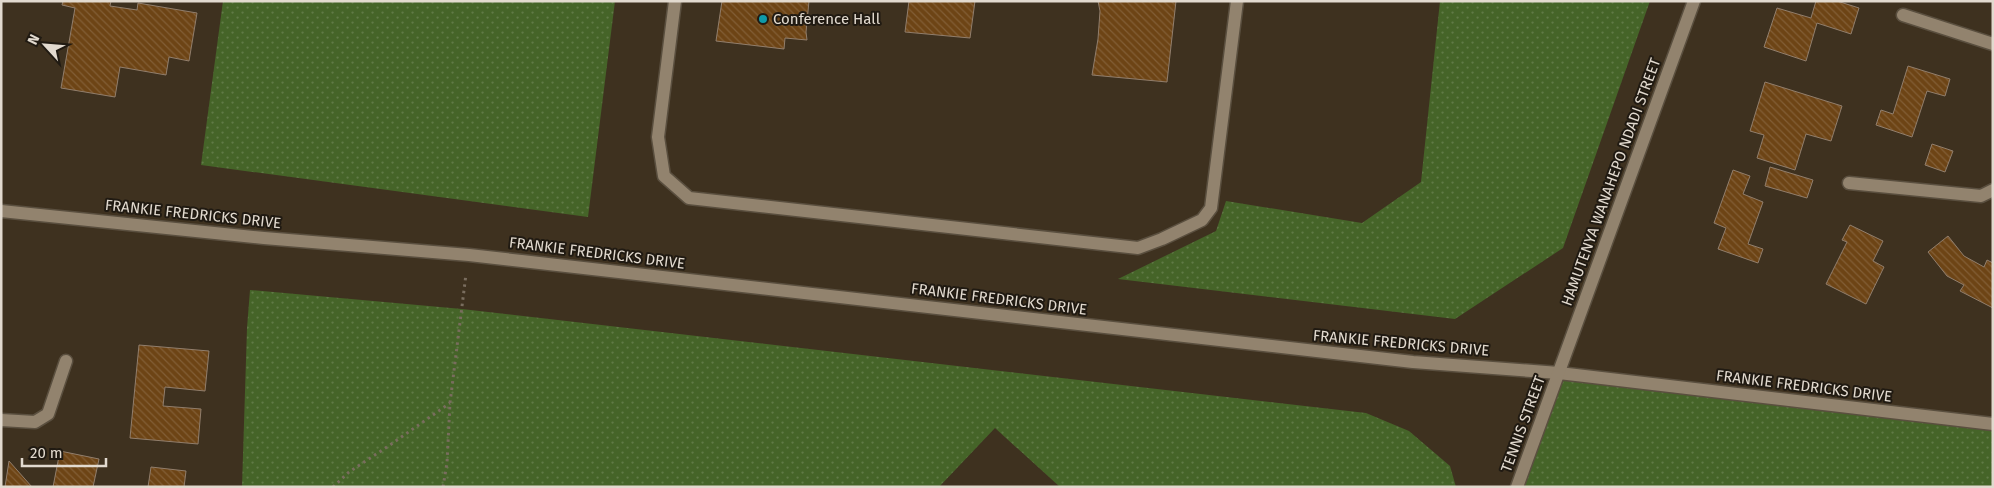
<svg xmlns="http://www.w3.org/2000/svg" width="1994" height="488" font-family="'Fira Sans',sans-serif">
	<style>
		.grass { fill: url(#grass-dots) }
		.building { fill: url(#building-back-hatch); stroke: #917e6c }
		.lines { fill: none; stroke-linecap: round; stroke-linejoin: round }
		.minor-casing { stroke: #5a4f3f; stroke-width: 15 }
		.path { stroke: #796d5e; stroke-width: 3; stroke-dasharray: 2.5 4; stroke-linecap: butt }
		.minor { stroke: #92836e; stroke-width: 12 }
		.culture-dot { fill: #0f9aa8; stroke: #201a12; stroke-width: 2 }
		.labels { text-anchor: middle; stroke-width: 4; stroke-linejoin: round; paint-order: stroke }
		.poi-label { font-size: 15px; fill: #e2dacf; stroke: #201a12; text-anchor: start }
		.street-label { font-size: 15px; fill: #e2dacf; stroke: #201a12 }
	</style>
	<defs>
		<pattern id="grass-dots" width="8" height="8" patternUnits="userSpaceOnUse" patternTransform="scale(1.25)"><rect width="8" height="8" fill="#456428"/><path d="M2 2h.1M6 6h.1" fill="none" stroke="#607a46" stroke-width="1.8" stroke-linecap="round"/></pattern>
		<pattern id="building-back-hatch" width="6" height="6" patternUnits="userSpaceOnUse" patternTransform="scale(1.25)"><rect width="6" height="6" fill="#6d4415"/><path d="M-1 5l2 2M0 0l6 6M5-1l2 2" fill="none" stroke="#825e36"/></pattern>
	</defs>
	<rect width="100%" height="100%" fill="#3e311f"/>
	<g class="grass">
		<polygon points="223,1 615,1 588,217 201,165"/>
		<polygon points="1440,1 1650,1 1563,248 1455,319 1118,279 1216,231 1226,201 1362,223 1421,182"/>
		<polygon points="250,290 462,309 1366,413 1409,431 1450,466 1456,487 1060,487 995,428 939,487 242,487 247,328"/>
		<polygon points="1559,373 1993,424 1993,487 1517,487"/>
	</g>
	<g class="building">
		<polygon points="63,1 111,1 110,6 137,10 138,3 197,13 189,61 169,57 166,75 120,67 115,97 61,88 75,8 62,5"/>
		<polygon points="722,1 809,1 806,32 807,40 785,38 784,49 716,41"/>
		<polygon points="909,1 975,1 970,38 905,32"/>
		<polygon points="1098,1 1176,1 1167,82 1092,75 1098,39 1100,11"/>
		<polygon points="1816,1 1837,1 1859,8 1851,34 1817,23 1806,61 1764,47 1777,8 1811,18"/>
		<polygon points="1908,66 1950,79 1945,96 1927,91 1912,137 1876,125 1881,110 1893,114"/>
		<polygon points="1765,82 1842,106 1831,141 1806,134 1795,170 1757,158 1764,135 1750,131"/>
		<polygon points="1932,144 1953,151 1945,172 1925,165"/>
		<polygon points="1770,167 1813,180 1807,198 1765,186"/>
		<polygon points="1733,170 1750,176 1743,194 1763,202 1748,244 1763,249 1758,263 1718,249 1726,228 1714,223"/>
		<polygon points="1850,225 1883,241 1873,261 1884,267 1866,304 1826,284 1847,242 1842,240"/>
		<polygon points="1948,236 1964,256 1984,267 1987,260 1993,263 1993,308 1960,291 1964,285 1947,276 1928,252"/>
		<polygon points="139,345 209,351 205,391 165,387 163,406 201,409 198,444 130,438"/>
		<polygon points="60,451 99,459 93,487 53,487"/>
		<polygon points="9,461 32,487 5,487"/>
		<polygon points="151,467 186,471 184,487 148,487"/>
	</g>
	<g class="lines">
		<g class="minor-casing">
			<g id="minor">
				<polyline points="675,1 658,137 664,176 689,198 1138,248 1162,239 1202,220 1211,208 1237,1"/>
				<polyline points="1903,15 1993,44"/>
				<polyline points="1849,183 1981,196 1993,190"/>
				<polyline points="1,211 264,238 469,255 1413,362 1559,373 1993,424"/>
				<polyline points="1,420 35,422 48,414 66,361"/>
				<polyline points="1517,487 1694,1"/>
			</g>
		</g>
		<g class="path">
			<polyline points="333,487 349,472 390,445 450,403"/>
			<polyline points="443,487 447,463 450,403 466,274"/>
		</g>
		<use href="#minor" class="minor"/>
	</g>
	<circle class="culture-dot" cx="763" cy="19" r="5"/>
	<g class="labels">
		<g class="poi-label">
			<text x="773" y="24">Conference Hall</text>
		</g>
		<g class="street-label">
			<text transform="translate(1611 182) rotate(-70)" y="5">HAMUTENYA WANAHEPO NDADI STREET</text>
			<text transform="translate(193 214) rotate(6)" y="5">FRANKIE FREDRICKS DRIVE</text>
			<text transform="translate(597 253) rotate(7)" y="5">FRANKIE FREDRICKS DRIVE</text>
			<text transform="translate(999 299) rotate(7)" y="5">FRANKIE FREDRICKS DRIVE</text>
			<text transform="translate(1401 343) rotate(5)" y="5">FRANKIE FREDRICKS DRIVE</text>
			<text transform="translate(1804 386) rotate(7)" y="5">FRANKIE FREDRICKS DRIVE</text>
			<text transform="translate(1523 424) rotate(-70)" y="5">TENNIS STREET</text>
		</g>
	</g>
	<rect width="1994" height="488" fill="none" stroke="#e2dacf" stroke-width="5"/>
	<g transform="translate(45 45) rotate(296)" stroke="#201a12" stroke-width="4" paint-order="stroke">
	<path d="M0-4L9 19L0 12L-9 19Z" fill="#e2dacf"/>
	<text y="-8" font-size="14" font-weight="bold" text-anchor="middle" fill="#e2dacf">N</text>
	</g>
	<path d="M22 458v8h84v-8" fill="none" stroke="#e2dacf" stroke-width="2.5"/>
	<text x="30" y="458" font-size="15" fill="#e2dacf" stroke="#201a12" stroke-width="4" paint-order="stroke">20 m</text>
</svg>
